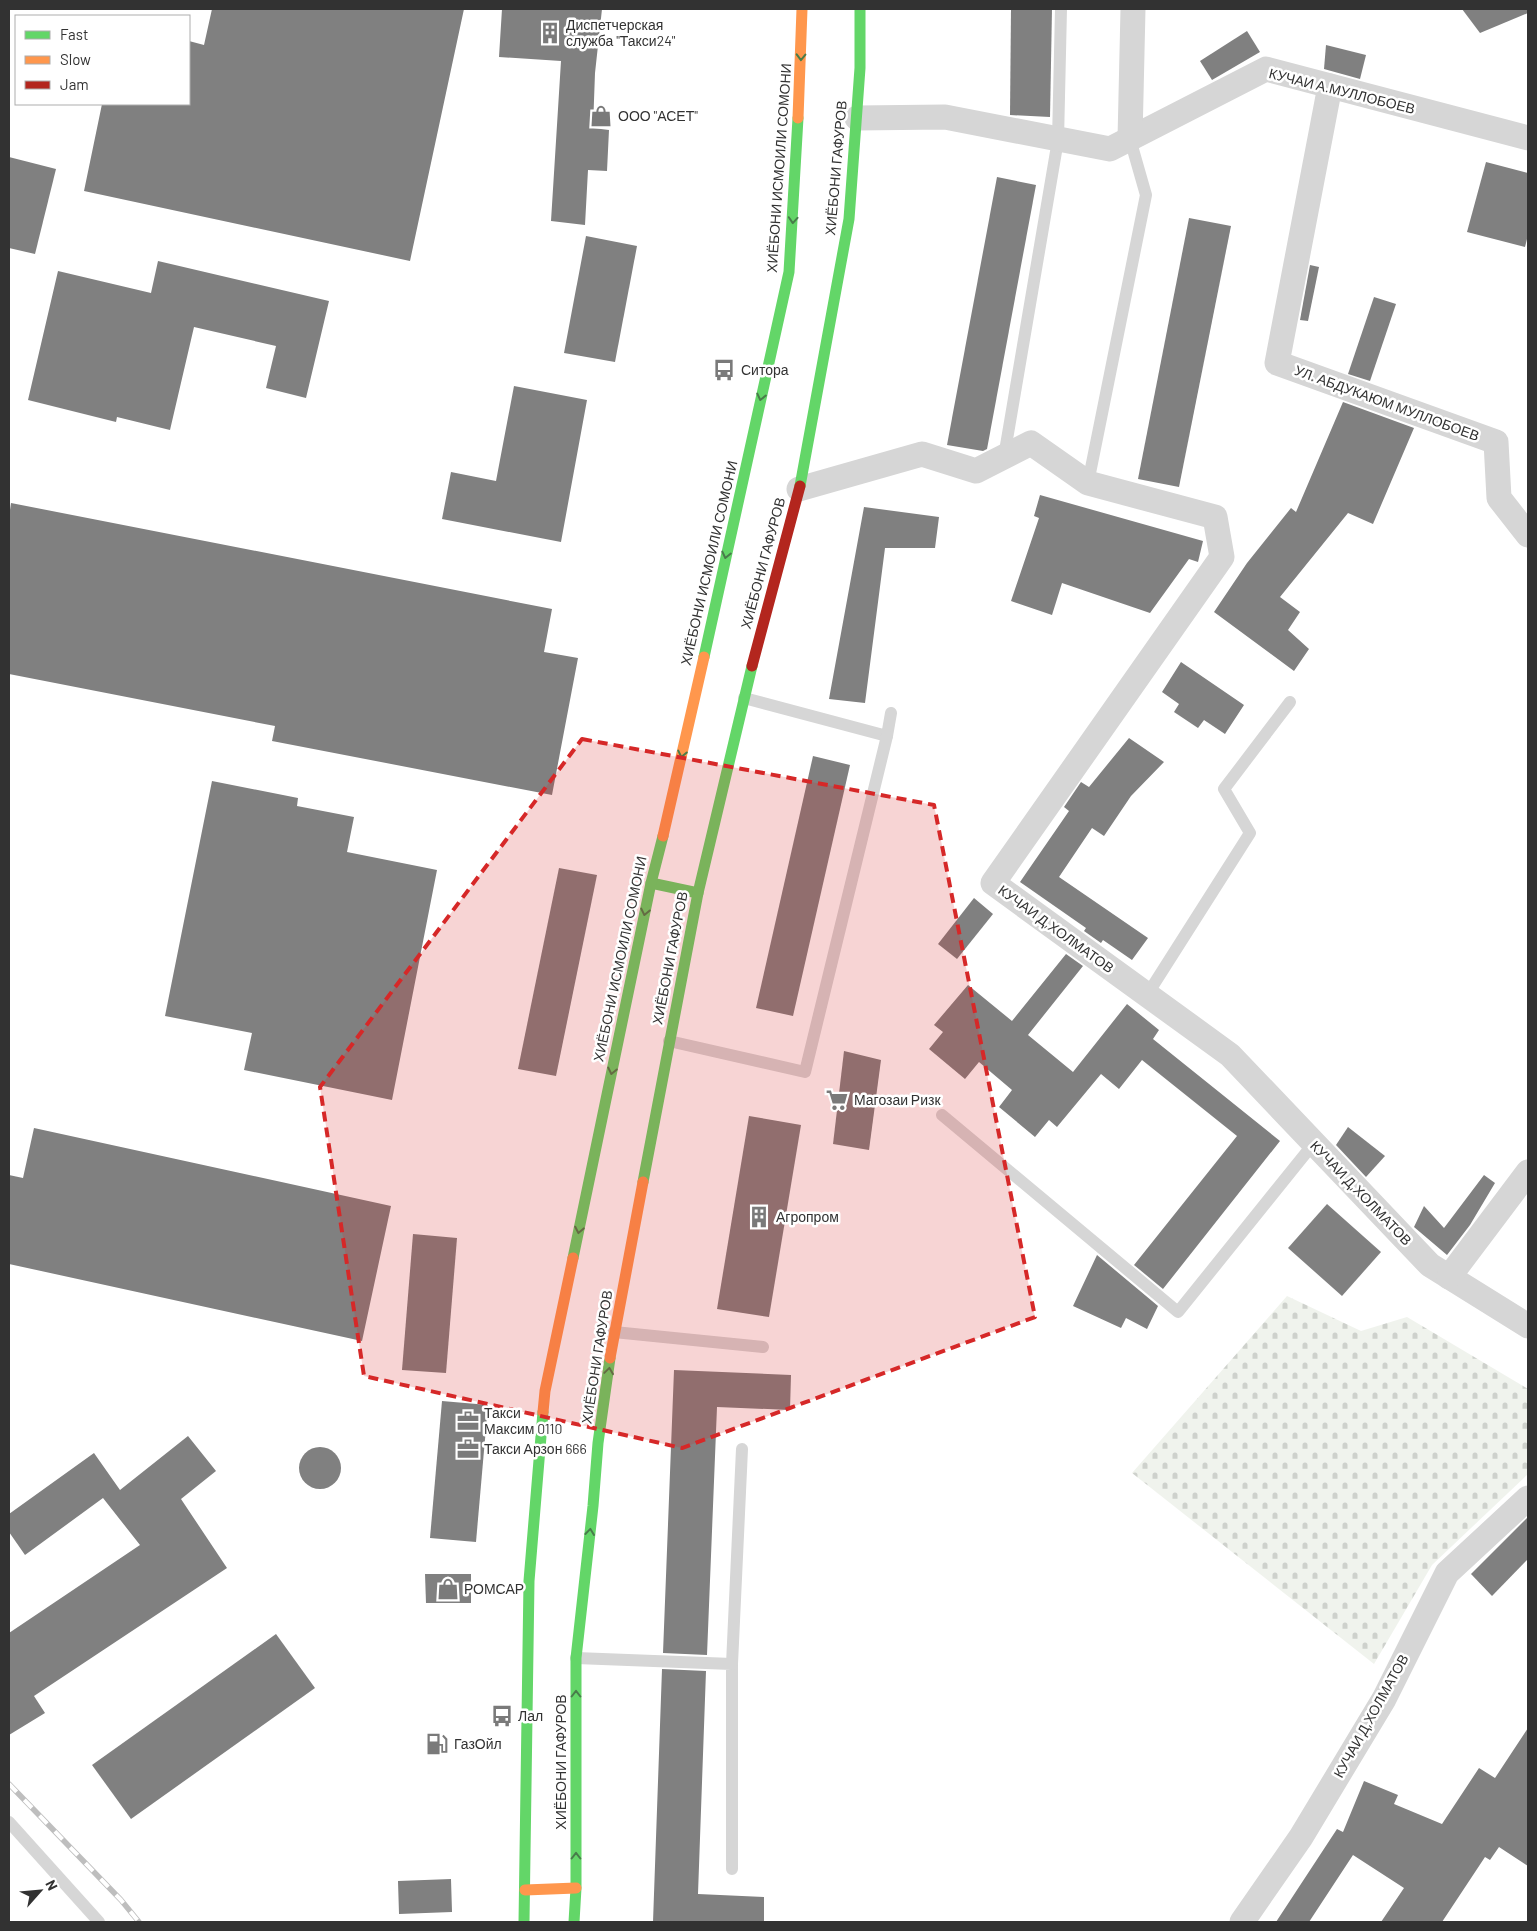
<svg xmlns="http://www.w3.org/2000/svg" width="1537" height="1931" font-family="Barlow,sans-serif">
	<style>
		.cemetery { fill: url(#cemetery-stones) }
		.building { fill: #808080 }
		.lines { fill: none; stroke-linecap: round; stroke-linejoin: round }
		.lane { stroke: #d6d6d6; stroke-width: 12 }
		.street { stroke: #d6d6d6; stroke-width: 25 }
		.fast { stroke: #63d668; stroke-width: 11 }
		.slow { stroke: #ff974d; stroke-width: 11 }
		.jam { stroke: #b3261e; stroke-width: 11 }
		.rail-casing { stroke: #bebebe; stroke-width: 5.5 }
		.rail { stroke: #fff; stroke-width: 4; stroke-dasharray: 11; stroke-linecap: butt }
		.oneway { stroke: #487c4a }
		.marked { fill: #d62828; fill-opacity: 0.2; stroke: #d62828; stroke-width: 4; stroke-dasharray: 10 6; stroke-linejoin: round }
		.labels { text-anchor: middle; stroke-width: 5; stroke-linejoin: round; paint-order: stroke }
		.poi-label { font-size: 14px; fill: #323232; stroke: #fff; text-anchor: start }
		.street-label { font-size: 14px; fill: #323232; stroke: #fff }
	</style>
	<defs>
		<pattern id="cemetery-stones" width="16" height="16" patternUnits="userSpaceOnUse" patternTransform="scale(1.25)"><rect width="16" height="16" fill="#f0f3ed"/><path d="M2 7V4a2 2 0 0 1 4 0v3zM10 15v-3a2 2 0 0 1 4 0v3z" fill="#ced1cc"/></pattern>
	</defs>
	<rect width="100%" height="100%" fill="#fff"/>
	<polygon class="cemetery" points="1287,1296 1361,1331 1407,1317 1528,1389 1528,1474 1432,1565 1374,1664 1132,1473"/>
	<g class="building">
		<polygon points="212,9 464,9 410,261 84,191 102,104 189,104 189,41 204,45"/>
		<polygon points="502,9 602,9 595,73 593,128 609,130 607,171 588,170 585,225 551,221 561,61 499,57"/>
		<polygon points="1011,9 1052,9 1050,117 1010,115"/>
		<polygon points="1462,9 1528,9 1528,13 1480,33"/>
		<polygon points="1247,31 1260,52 1212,80 1200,61"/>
		<polygon points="1326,45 1366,55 1360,79 1324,69"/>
		<polygon points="9,157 56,169 35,254 9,248"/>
		<polygon points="1486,162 1528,173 1528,235 1525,247 1467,232"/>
		<polygon points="997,177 1036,185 987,449 983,451 947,445"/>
		<polygon points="1189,218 1231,226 1179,487 1138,479"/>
		<polygon points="586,236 637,246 615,362 564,353"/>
		<polygon points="158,261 329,301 306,398 266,388 276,346 194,327 170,430 117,417 116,422 28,400 58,271 151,293"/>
		<polygon points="1310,265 1319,267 1308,321 1300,320"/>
		<polygon points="1374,297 1396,304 1370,381 1348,374"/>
		<polygon points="514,386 587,400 561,542 442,519 451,472 496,481"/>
		<polygon points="1343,402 1414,428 1373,524 1348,513 1280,597 1300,612 1288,630 1309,649 1294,671 1214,612 1247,563 1291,508 1296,512"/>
		<polygon points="1040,495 1203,541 1198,562 1189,559 1150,613 1062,583 1052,615 1011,601 1039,518 1034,516"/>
		<polygon points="11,503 552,609 544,652 578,658 552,795 272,741 275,726 9,674 9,517"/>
		<polygon points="864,507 939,517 935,548 885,548 865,703 829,699"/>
		<polygon points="1181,662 1244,705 1225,734 1204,720 1198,728 1174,712 1179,704 1162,692"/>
		<polygon points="1129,738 1164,762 1131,796 1104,836 1092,828 1059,877 1148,938 1132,960 1103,940 1101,943 1084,931 1086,928 1020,882 1069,811 1064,807 1081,782 1089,787"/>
		<polygon points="813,756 850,765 793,1016 756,1008"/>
		<polygon points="212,781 298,798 297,806 354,817 347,852 437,870 392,1100 244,1070 252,1033 165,1016"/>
		<polygon points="559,868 597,875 556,1076 518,1069"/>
		<polygon points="974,898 993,914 957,959 938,944"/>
		<polygon points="1066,954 1083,966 1028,1035 1073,1072 1127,1004 1159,1030 1153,1039 1280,1141 1163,1289 1134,1265 1237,1136 1142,1060 1119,1089 1101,1074 1057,1127 1049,1120 1035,1137 999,1107 1012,1090 979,1062 965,1079 929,1049 943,1032 934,1025 968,985 1012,1021"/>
		<polygon points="844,1051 881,1060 869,1150 833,1144"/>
		<polygon points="749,1116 801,1125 769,1317 717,1309"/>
		<polygon points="1348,1127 1385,1156 1366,1177 1336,1145"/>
		<polygon points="34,1128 391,1206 362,1341 9,1264 9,1175 23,1178"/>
		<polygon points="1484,1175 1495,1183 1470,1225 1447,1255 1414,1227 1424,1206 1444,1228"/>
		<polygon points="1327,1204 1381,1252 1342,1296 1288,1248"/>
		<polygon points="413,1234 457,1238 446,1373 402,1370"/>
		<polygon points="1097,1255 1158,1306 1147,1329 1126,1318 1121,1328 1073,1306"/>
		<polygon points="674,1370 791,1375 790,1410 717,1407 707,1655 663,1653"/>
		<polygon points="442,1401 488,1405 476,1542 430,1538"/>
		<polygon points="188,1436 216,1471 181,1499 227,1568 34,1696 45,1713 9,1735 9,1633 140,1545 103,1498 25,1555 9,1532 9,1514 94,1453 120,1490"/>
		<circle cx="320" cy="1468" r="21"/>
		<polygon points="1528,1517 1528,1559 1492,1596 1471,1574"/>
		<polygon points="425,1574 471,1574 471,1603 426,1603"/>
		<polygon points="276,1634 315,1688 131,1819 92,1765"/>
		<polygon points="662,1669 706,1671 698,1894 764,1897 764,1922 653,1922"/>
		<polygon points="1528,1728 1528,1866 1499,1847 1490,1860 1485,1857 1442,1922 1381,1922 1404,1888 1353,1855 1309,1922 1276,1922 1337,1829 1343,1832 1364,1781 1398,1795 1394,1804 1442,1824 1479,1768 1495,1778"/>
		<polygon points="451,1879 452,1912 399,1914 398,1881"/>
	</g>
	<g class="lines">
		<g class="lane">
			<polyline points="1004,457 1058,140 1061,9"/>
			<polyline points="1088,483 1146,195 1130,139"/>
			<polyline points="744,698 887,736 891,713"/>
			<polyline points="1147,995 1250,833 1224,789 1290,702"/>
			<polyline points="669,1041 805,1072 887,736"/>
			<polyline points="942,1115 1178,1312 1314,1143"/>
			<polyline points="614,1332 763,1347"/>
			<polyline points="576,1658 732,1664 732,1869"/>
			<polyline points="732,1664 742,1449"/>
			<polyline points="9,1822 99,1922"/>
		</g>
		<g class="street">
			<polyline points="1330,86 1277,363 1496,442 1499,498 1528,535"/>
			<polyline points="857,118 945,117 1110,149 1266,69 1528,138"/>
			<polyline points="1130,139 1133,9"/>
			<polyline points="799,489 922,454 976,471 1031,443 1088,483 1215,517 1222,557 993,883 1230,1055 1430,1265 1528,1326"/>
			<polyline points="1449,1277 1528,1172"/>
			<polyline points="1242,1922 1301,1837 1384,1699 1447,1573 1528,1498"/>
		</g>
		<g class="fast">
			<polyline points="800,486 849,219 860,68 860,9"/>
			<polyline points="704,657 789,272 798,118"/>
			<polyline points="651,883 698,893"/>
			<polyline points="643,1182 698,893 752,666"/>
			<polyline points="573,1258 651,883 663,836"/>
			<polyline points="524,1922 529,1581 543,1412"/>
			<polyline points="574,1922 576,1888 576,1658 593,1506 598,1443 610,1358"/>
		</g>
		<g class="slow">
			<polyline points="798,118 802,9"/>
			<polyline points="663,836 704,657"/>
			<polyline points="610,1358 643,1182"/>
			<polyline points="543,1412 545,1391 573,1258"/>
			<polyline points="525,1890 576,1888"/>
		</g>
		<polyline class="jam" points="752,666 800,486"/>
		<g class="rail-casing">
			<polyline id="rail" points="9,1784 121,1900 139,1922"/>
		</g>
		<use href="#rail" class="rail"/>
	</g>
	<defs><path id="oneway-chevron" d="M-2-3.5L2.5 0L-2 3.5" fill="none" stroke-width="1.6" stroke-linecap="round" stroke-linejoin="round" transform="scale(1.25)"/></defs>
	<g class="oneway">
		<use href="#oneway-chevron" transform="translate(801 57) rotate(91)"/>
		<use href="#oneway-chevron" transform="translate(793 220) rotate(94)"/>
		<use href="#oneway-chevron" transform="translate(761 397) rotate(103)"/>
		<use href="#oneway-chevron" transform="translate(726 555) rotate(103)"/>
		<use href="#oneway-chevron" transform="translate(682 754) rotate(102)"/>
		<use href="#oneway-chevron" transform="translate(645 912) rotate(102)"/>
		<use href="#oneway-chevron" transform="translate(612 1071) rotate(102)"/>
		<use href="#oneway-chevron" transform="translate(579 1230) rotate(101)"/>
		<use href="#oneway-chevron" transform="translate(609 1371) rotate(-82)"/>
		<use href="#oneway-chevron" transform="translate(590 1532) rotate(-83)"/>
		<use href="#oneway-chevron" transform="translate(576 1694) rotate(-90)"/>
		<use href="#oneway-chevron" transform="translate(576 1856) rotate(-90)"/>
	</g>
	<path class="marked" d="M 582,739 L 934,805 L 1035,1317 L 682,1448 L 364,1376 L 320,1087 Z"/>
	<defs>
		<g id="building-bare" transform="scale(1.725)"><path d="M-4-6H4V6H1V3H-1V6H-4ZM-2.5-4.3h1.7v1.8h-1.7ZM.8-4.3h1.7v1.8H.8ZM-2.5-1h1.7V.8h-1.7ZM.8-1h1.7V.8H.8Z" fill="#7a7a7a" stroke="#fff" stroke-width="2.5" paint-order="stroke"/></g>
		<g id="shop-bare" transform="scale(1.725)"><path d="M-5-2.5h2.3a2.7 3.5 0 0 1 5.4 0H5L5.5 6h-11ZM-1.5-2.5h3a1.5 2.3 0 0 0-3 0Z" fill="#7a7a7a" stroke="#fff" stroke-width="2.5" paint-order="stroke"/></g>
		<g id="bus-bare" transform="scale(1.725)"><path d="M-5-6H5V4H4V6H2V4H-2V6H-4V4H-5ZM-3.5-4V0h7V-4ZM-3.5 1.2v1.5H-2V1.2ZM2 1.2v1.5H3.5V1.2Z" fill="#7a7a7a" stroke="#fff" stroke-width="2.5" paint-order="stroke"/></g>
		<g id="supermarket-bare" transform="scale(1.725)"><path d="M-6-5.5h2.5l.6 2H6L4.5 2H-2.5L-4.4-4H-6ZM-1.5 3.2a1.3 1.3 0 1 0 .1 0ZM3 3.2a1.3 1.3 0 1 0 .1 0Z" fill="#7a7a7a" stroke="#fff" stroke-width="2.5" paint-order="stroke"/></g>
		<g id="office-bare" transform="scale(1.725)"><path d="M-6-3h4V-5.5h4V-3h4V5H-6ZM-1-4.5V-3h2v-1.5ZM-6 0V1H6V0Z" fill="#7a7a7a" stroke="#fff" stroke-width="2.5" paint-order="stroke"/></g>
		<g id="fuel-bare" transform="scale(1.725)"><path d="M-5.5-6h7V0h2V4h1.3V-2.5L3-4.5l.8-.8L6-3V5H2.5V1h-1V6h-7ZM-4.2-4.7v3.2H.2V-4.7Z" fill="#7a7a7a" stroke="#fff" stroke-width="2.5" paint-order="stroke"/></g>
	</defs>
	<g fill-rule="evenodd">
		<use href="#building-bare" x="550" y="33"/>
		<use href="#shop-bare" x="601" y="116"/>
		<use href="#bus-bare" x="724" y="370"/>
		<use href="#supermarket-bare" x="837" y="1100"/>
		<use href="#building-bare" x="759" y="1217"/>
		<use href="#office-bare" x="468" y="1421"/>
		<use href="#office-bare" x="468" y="1449"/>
		<use href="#shop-bare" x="448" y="1589"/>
		<use href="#bus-bare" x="502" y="1716"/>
		<use href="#fuel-bare" x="437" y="1744"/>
	</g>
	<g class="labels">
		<g class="poi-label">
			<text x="566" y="30">Диспетчерская<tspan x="566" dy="16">служба "Такси24"</tspan></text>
			<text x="618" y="121">ООО "АСЕТ"</text>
			<text x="741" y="375">Ситора</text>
			<text x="854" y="1105">Магозаи Ризк</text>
			<text x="776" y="1222">Агропром</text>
			<text x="484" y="1418">Такси<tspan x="484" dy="16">Максим 0110</tspan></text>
			<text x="484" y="1454">Такси Арзон 666</text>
			<text x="464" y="1594">РОМСАР</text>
			<text x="518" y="1721">Лал</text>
			<text x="454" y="1749">ГазОйл</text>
		</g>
		<g class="street-label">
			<text transform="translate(1342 91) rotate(14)" y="5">КУЧАИ А.МУЛЛОБОЕВ</text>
			<text transform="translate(779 168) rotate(-86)" y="5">ХИЁБОНИ ИСМОИЛИ СОМОНИ</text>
			<text transform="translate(836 168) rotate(-85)" y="5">ХИЁБОНИ ГАФУРОВ</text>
			<text transform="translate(1387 403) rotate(20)" y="5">УЛ. АБДУКАЮМ МУЛЛОБОЕВ</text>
			<text transform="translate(709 563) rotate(-77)" y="5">ХИЁБОНИ ИСМОИЛИ СОМОНИ</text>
			<text transform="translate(763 563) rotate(-75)" y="5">ХИЁБОНИ ГАФУРОВ</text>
			<text transform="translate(1056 929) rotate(36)" y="5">КУЧАИ Д,ХОЛМАТОВ</text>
			<text transform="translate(670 958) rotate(-79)" y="5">ХИЁБОНИ ГАФУРОВ</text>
			<text transform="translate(620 959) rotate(-78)" y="5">ХИЁБОНИ ИСМОИЛИ СОМОНИ</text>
			<text transform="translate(1361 1193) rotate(46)" y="5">КУЧАИ Д,ХОЛМАТОВ</text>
			<text transform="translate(597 1357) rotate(-81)" y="5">ХИЁБОНИ ГАФУРОВ</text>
			<text transform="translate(1371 1716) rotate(-61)" y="5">КУЧАИ Д,ХОЛМАТОВ</text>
			<text transform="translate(561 1762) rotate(-90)" y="5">ХИЁБОНИ ГАФУРОВ</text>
		</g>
	</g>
	<rect width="1537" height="1931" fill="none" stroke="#323232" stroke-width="20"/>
	<rect x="15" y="15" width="175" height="90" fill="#ffffff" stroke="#adadad"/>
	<rect x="25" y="31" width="25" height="8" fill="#63d668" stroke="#adadad"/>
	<text x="60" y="40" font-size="15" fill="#323232">Fast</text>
	<rect x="25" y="56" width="25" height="8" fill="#ff974d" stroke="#adadad"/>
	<text x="60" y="65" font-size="15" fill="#323232">Slow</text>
	<rect x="25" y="81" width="25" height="8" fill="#b3261e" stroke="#adadad"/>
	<text x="60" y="90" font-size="15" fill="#323232">Jam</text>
	<g transform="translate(40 1891) rotate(63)" stroke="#ffffff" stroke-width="4" paint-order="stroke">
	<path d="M0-4L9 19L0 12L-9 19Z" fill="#323232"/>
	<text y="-8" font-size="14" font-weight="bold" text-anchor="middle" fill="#323232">N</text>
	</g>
</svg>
